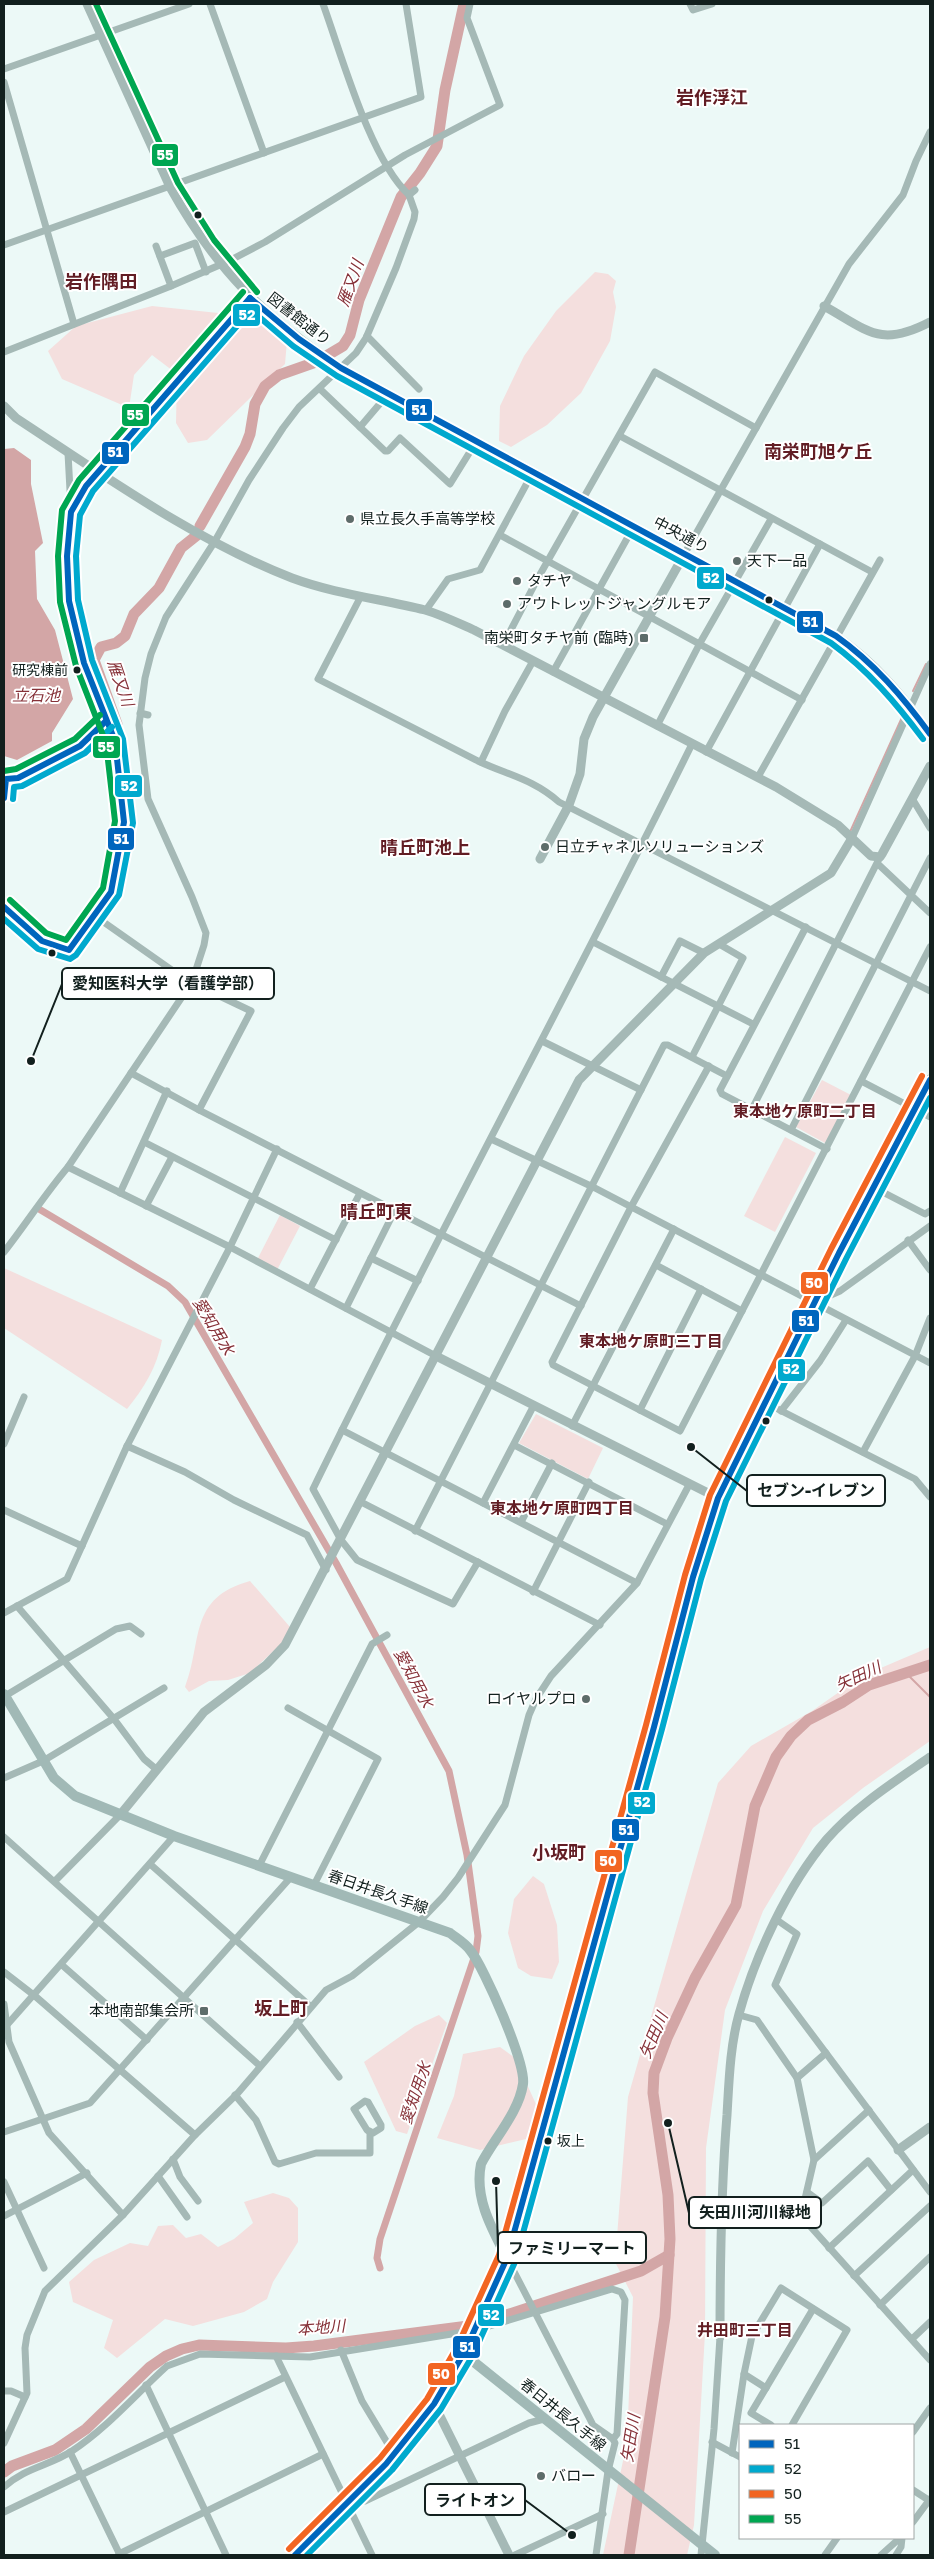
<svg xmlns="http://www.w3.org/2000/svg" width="934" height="2559" font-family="'Golos Text','Noto Sans JP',sans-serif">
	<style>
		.green { fill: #f4dfde }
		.water { fill: #d3a6a6 }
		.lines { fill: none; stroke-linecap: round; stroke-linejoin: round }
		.stream { stroke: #d3a6a6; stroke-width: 2 }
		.canal { stroke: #d3a6a6; stroke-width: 7 }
		.river { stroke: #d3a6a6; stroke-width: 11 }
		.minor { stroke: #a5b9b6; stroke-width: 7 }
		.tertiary { stroke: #a5b9b6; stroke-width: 9 }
		.primary { stroke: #a1b9b6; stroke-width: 10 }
		.trunk { stroke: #a6bcb9; stroke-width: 11 }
		.bus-1-casing { stroke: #fff; stroke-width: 10 }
		.bus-2-casing { stroke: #fff; stroke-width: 10 }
		.bus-3-casing { stroke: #fff; stroke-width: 10 }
		.bus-4-casing { stroke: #fff; stroke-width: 10 }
		.bus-1 { stroke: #0065bd; stroke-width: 6 }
		.bus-2 { stroke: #00a9ce; stroke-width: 6 }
		.bus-3 { stroke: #f26522; stroke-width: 6 }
		.bus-4 { stroke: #00a651; stroke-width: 6 }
		.bus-dot { fill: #12201e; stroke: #fff; stroke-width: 2 }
		.poi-dot { fill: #5e6c6a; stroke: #fff; stroke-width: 2 }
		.labels { text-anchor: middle; stroke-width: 4; stroke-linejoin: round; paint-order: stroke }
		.bus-label { font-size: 14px; fill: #12201e; stroke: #fff; text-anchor: end }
		.street-label { font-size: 15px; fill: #12201e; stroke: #fff }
		.poi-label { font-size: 15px; fill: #12201e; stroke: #fff; text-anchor: start }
		.water-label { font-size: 16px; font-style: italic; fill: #863138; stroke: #fff }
		.neighbourhood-label { font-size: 16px; font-weight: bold; fill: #621d24; stroke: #fff }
		.quarter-label { font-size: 18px; font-weight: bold; fill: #621d24; stroke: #fff }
		.leader { fill: none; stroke: #12201e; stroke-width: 2 }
		.callout-dot { fill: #12201e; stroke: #fff; stroke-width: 2 }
		.callout { fill: #fff; stroke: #12201e; stroke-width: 2 }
		.callout-label { font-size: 16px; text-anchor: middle; font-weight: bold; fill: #12201e }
		.line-badge { stroke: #fff; stroke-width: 2 }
		.badge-label { font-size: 14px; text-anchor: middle; font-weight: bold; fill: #fff }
	</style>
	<rect width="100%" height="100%" fill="#ecf9f7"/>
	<g class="green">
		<polygon points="595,272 608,274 616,281 613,292 616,307 610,341 581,393 547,425 511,447 499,441 500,406 524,356 556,311"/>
		<polygon points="152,306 256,317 287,341 285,364 207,440 188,443 176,423 177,374 152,355 134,375 129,408 62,379 48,351 76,326"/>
		<polygon points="822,1080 851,1095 825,1143 796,1127"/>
		<polygon points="785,1137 816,1153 775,1232 744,1216"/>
		<polygon points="280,1215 300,1226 277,1270 257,1260"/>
		<path d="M 4,1268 L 162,1340 C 157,1367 144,1388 127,1409 L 4,1328 Z"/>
		<polygon points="536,1414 603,1448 588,1479 519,1443"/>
		<path d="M 250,1581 L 290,1627 L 283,1642 L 250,1673 L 228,1680 L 209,1681 L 189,1692 L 185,1687 C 203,1640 188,1598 250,1581 Z"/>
		<polygon points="930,1647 930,1741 863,1788 813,1828 763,1911 725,2010 706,2148 705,2333 694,2525 687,2555 603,2555 627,2442 633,2297 615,2262 628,2097 718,1783 751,1746 812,1711 862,1676"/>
		<polygon points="533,1876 544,1884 557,1925 559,1962 552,1979 531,1976 518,1968 508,1933 514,1899"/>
		<polygon points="439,2015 447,2023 407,2134 396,2131 364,2062 415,2026"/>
		<polygon points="500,2047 515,2058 540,2113 526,2139 480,2150 437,2138 454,2096 463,2054"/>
		<polygon points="273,2193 289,2198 298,2208 298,2242 273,2282 267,2299 244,2312 193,2326 165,2319 117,2358 104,2348 113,2320 73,2302 69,2282 94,2260 130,2243 148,2246 158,2226 173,2225 186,2238 201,2234 218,2247 234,2239 253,2223 244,2202"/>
	</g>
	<polygon class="water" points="14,448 31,460 31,484 43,543 35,551 37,599 55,630 73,699 52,733 52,741 17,760 4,756 4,449"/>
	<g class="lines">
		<g class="stream">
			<polyline points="913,691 926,664"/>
			<polyline points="850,832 904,713"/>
			<polyline points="906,1673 930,1697"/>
		</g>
		<polyline class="canal" points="39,1209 168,1286 185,1302 336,1563 449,1771 467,1855 478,1936 476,1952 380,2239 377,2258 380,2268"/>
		<g class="river">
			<polyline points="200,526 245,447 250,434 255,404 265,386 279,375 316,362 343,346 350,335 359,300 401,197 420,173 437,146 445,90 464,4"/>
			<polyline points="123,762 117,724 94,660 101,647 116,643 125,636 134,614 159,588 181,548 196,536"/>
			<polyline points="4,2472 12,2466 55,2450 86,2429 150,2367 166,2356 182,2349 199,2345 286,2348 314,2346 476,2325 641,2271 669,2255"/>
			<polyline points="629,2555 665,2317 670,2239 668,2195 653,2093 654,2073 667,2038 695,1978 736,1905 755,1806 776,1757 791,1736 808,1720 843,1702 869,1685 930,1665"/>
		</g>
		<g class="minor">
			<polyline points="210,4 264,153"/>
			<path d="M 323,4 C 342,56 370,159 409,195"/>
			<polyline points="690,4 693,10 712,4"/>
			<polyline points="4,69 189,4"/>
			<polyline points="4,82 74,324"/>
			<polyline points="4,245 421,97 406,4"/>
			<polyline points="156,246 171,286"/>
			<polyline points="160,256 195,243 206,272"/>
			<polyline points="367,336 419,389"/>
			<polyline points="4,352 171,286 229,261 265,242 405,155 500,105 467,18 470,4"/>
			<polyline points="320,389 385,451 388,451 400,438 450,484 476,442"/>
			<polyline points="360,427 389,393"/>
			<polyline points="620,436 872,572"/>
			<polyline points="68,453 71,509"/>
			<polyline points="500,535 802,700"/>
			<polyline points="685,553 849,264 903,195 916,161 930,132"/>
			<path d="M 361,596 L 318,679 C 371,706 425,734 478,761 C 508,775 533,779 559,802 L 930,991"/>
			<polyline points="426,610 448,579 480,570 533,472"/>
			<polyline points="503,645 538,578 655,372 756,428"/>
			<polyline points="553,672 634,526"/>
			<polyline points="140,713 148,715"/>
			<polyline points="657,726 700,643 771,519"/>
			<polyline points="706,752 820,544"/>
			<polyline points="481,762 505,711 533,661"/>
			<polyline points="758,777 880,560"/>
			<path d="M 4,778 L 18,778 L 80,746 L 106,721 C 78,669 57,571 71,513 C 73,503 80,494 86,486 L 250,298"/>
			<polyline points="913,800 930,828"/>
			<polyline points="852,838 930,664"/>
			<polyline points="878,864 930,913"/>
			<polyline points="95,916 186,980 251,1011 199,1110"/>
			<polyline points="806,927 720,1090 722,1094 827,1149"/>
			<polyline points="593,942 753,1024"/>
			<polyline points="661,977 680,941 704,953"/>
			<polyline points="542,1041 641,1090"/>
			<polyline points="692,1057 743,958 719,944"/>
			<polyline points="709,1066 631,1207 552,1362 553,1365 680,1431 930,947"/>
			<polyline points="131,1073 199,1110 581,1306"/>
			<polyline points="861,1081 930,1117"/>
			<polyline points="752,1109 880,857"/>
			<polyline points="791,1130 930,858"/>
			<polyline points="491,1139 595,1188 930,1363"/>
			<polyline points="144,1142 336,1240"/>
			<polyline points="68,1167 230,1247 436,1356"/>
			<polyline points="873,1187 925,1214 930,1211"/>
			<polyline points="120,1193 167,1091"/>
			<polyline points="146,1206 172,1157"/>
			<polyline points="908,1240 930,1270"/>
			<path d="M 4,1252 C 26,1224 45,1194 68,1167 L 192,982 L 204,945 L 206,933 L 192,897 L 148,799 L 139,725 L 145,678 L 151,654 L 166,617 L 215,541 L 249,480 L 283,428 L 299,407 L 356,353 L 366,338 L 396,268 L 414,219 L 415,212 L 409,195 L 415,190"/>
			<polyline points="371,1258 418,1281"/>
			<polyline points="656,1265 742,1311"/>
			<polyline points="310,1289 360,1193"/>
			<polyline points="815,1302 840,1291 930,1226"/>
			<polyline points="346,1308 395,1210"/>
			<polyline points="764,1402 915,1479 930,1497"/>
			<polyline points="640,1410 701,1289"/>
			<polyline points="781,1411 820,1361 846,1320"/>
			<polyline points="572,1426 674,1229"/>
			<polyline points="342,1430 637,1583"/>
			<polyline points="4,1444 24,1397"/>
			<polyline points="514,1445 667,1524"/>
			<polyline points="127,1446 185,1472 234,1500 307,1535 326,1570"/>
			<polyline points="863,1452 915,1356 930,1318"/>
			<polyline points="361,1502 600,1625"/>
			<polyline points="483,1503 534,1405"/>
			<polyline points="4,1510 82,1546"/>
			<polyline points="521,1522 552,1463"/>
			<polyline points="415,1531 664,1045 668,1045 727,1076"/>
			<path d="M 478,1562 L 453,1604 L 357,1560 L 341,1540 L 313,1489 C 435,1238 569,994 692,744"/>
			<polyline points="533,1592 589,1482"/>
			<polyline points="17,1606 114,1719 144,1759 156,1769"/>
			<polyline points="4,1613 67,1579 127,1446 230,1247 277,1149"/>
			<polyline points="5,1696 116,1629 130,1626 141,1634"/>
			<polyline points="288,1708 378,1759 314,1885"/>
			<polyline points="4,1778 43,1761 164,1688"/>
			<polyline points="4,1837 260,2066"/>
			<polyline points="150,1864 310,2006"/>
			<polyline points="259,1866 372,1644 387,1635"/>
			<polyline points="55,1881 120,1815"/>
			<polyline points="777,1920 797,1934 775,1985 930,2192"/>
			<polyline points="62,1965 147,2040"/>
			<polyline points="4,1972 35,1996 195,2135"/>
			<polyline points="4,2004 9,2042 49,2133 123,2215"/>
			<polyline points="739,2015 757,2020 797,2078 814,2160 801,2216 930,2360"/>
			<polyline points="297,2022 339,2077"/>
			<polyline points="6,2026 174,1836"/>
			<polyline points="797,2078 826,2053"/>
			<polyline points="235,2095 256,2120 275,2162 279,2164 316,2153 370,2153 370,2132"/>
			<polygon points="365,2101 368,2102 381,2125 381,2128 373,2133 367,2130 354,2109"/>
			<polyline points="4,2132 90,2103 291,1877"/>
			<polyline points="173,2159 180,2177 198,2201"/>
			<polyline points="814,2160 869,2110"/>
			<polyline points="158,2176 187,2217"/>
			<polyline points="4,2182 44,2268"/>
			<polyline points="807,2192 822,2203 868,2161 891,2190"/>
			<polyline points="4,2216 87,2173"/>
			<polyline points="829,2248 913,2170"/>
			<polyline points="507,2258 593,2425 613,2439"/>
			<polyline points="854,2276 930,2206"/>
			<polyline points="880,2305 930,2257"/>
			<polyline points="912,2339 930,2322"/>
			<polyline points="341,2350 362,2401 394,2454"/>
			<polyline points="276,2356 372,2555"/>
			<polyline points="146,2385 226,2555"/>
			<polyline points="766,2388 744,2374 752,2336 781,2288 847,2330 792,2425"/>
			<polyline points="4,2391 11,2391 25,2397"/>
			<polyline points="771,2425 751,2413 813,2309"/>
			<polyline points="913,2432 930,2408"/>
			<polyline points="712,2442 740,2457"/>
			<polyline points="4,2443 27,2393 25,2348 27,2335 45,2291 123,2215 195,2135 237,2094 326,1990 352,1976 419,1922 443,1897 458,1878 505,1805 529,1715 536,1699 551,1676 637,1583 689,1485"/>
			<polyline points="70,2452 120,2555"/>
			<polyline points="732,2453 744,2374"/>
			<path d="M 4,2487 C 26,2467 49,2466 72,2451 C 107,2428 136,2394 167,2366 L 200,2354 L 310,2357 L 476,2330 L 612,2289 L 621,2292 L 625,2300 L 617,2434 L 613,2439 L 615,2443 L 608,2471 L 596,2555"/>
			<polyline points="913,2490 930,2501"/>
			<polyline points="350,2502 365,2501 529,2423 544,2419"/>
			<polyline points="4,2512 285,2377"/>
			<polyline points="913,2522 930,2499"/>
			<polyline points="119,2554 323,2454"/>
			<polyline points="515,2555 603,2514"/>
			<polyline points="701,2555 714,2429 720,2337"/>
			<polyline points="825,2555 837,2538"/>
			<polyline points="881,2555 900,2538"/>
			<polyline points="896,2555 901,2547 902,2538"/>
		</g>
		<g class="tertiary">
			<path d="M 87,4 L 170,187 C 216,270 263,316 341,368 L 836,636 C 875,662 903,696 930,734"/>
			<path d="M 824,306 C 869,331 880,348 930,322"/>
			<path d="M 4,406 L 16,418 C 103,475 194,540 292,578 C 335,594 381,599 425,610 C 442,615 458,623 474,630 L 776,787 L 838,825 L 871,856 L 880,857 L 882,854 L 930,766"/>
			<polyline points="540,859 569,805 580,774 584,739 593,717 685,553"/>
			<polyline points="436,1356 718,1498"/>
			<polyline points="120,1815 204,1712 266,1665 285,1645 579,1080 704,953 831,873 852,838"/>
			<polyline points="898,2150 930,2127"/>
			<path d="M 720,2337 C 720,2263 721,2189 727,2115 C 729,2081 730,2046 739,2014 C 755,1956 788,1885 827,1839 C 856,1806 894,1782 930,1757"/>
			<polyline points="434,2404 509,2555"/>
		</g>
		<g class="primary">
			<path d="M 4,1694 L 54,1778 L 75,1796 L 174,1836 L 450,1933 C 456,1938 465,1943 470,1950 C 484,1967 526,2063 523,2084 C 519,2112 494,2139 481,2164 C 474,2198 492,2229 507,2258"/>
			<polyline points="464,2354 715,2555"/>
		</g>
		<path class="trunk" d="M 295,2555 C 343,2507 396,2460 434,2404 C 465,2359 484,2308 507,2258 L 654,1727 L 693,1577 L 718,1498 L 839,1253 L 930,1080"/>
		<g class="bus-1-casing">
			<g id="bus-1">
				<path d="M 250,298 L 299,339 L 341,368 L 836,636 C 874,663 903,697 930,734"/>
				<polyline points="4,798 6,779 18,778 80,746 106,721"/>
				<polyline points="4,907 42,941 69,950 111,892 124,822 115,741 84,663 69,601 67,556 71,512 86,486 250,298"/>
				<polyline points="295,2555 386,2464 434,2404 465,2351 507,2258 654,1727 693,1577 718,1498 839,1253 930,1080"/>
			</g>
		</g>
		<g class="bus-2-casing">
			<g id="bus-2">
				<polyline points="13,799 14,787 22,786 85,753 112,727"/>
				<path d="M 4,919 L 38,949 L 70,959 L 76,955 L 119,895 L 133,823 L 123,739 L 92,660 L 78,600 L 76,556 L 80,515 L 93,491 L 251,310 L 293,346 L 337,376 L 831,643 C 868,670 896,703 923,739"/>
				<polyline points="307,2555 392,2470 441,2409 473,2355 515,2262 662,1729 701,1579 726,1501 847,1257 930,1098"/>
			</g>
		</g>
		<g class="bus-3-casing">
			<polyline id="bus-3" points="289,2549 380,2458 427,2399 457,2347 499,2255 646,1725 685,1575 710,1495 831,1249 922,1076"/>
		</g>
		<g class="bus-4-casing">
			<g id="bus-4">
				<polyline points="96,4 178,183 214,240 257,292"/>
				<polyline points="4,771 16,769 75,739 100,715"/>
				<polyline points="10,900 46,933 66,940 103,888 115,821 106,743 76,666 60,602 58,556 62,510 79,480 243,292"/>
			</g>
		</g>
		<use href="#bus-1" class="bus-1"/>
		<use href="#bus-2" class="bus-2"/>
		<use href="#bus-3" class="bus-3"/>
		<use href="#bus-4" class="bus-4"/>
	</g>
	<g class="bus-dot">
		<circle cx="198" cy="215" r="4.5"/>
		<circle cx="769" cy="600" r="4.5"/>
		<circle cx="77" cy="670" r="4.5"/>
		<circle cx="52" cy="953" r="4.5"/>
		<circle cx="766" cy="1421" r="4.5"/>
		<circle cx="548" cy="2141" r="4.5"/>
	</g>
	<g class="poi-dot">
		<circle cx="350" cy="519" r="5"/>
		<circle cx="737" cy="561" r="5"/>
		<circle cx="517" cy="581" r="5"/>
		<circle cx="507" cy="604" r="5"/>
		<rect x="639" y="633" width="10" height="10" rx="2.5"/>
		<circle cx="545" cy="847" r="5"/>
		<circle cx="586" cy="1699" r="5"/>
		<rect x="199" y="2006" width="10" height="10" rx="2.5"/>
		<circle cx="541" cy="2476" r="5"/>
	</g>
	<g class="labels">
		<g class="bus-label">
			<text x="68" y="675">研究棟前</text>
			<text x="557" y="2146" text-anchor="start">坂上</text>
		</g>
		<g class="street-label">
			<text transform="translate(299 319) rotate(38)" y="5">図書館通り</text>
			<text transform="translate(681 535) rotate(28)" y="5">中央通り</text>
			<text transform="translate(378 1892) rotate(19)" y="5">春日井長久手線</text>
			<text transform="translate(563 2415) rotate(39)" y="5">春日井長久手線</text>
		</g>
		<g class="poi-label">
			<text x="360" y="524">県立長久手高等学校</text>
			<text x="747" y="566">天下一品</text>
			<text x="527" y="586">タチヤ</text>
			<text x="517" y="609">アウトレットジャングルモア</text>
			<text x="634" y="643" text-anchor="end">南栄町タチヤ前 (臨時)</text>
			<text x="555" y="852">日立チャネルソリューションズ</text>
			<text x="576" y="1704" text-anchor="end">ロイヤルプロ</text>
			<text x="194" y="2016" text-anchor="end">本地南部集会所</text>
			<text x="551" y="2481">バロー</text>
		</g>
		<g class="water-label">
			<text transform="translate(350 283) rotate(-70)" y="6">雁又川</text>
			<text transform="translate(121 683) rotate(71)" y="6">雁又川</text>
			<text x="36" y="701">立石池</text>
			<text transform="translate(214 1326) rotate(59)" y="6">愛知用水</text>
			<text transform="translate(858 1676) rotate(-25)" y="6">矢田川</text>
			<text transform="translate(414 1678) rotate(62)" y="6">愛知用水</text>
			<text transform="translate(653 2035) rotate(-67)" y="6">矢田川</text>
			<text transform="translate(415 2093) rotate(-71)" y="6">愛知用水</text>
			<text transform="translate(321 2327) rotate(-4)" y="6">本地川</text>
			<text transform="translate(630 2438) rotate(-81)" y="6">矢田川</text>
		</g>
		<g class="neighbourhood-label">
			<text x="805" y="1117">東本地ケ原町二丁目</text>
			<text x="651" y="1347">東本地ケ原町三丁目</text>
			<text x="562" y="1514">東本地ケ原町四丁目</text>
			<text x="745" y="2336">井田町三丁目</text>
		</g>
		<g class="quarter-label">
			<text x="712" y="104">岩作浮江</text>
			<text x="101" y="288">岩作隅田</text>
			<text x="818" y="458">南栄町旭ケ丘</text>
			<text x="425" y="854">晴丘町池上</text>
			<text x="376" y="1218">晴丘町東</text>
			<text x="559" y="1859">小坂町</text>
			<text x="281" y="2015">坂上町</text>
		</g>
	</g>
	<path class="leader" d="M31 1061L62 984M691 1447L747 1491M668 2123L689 2213M496 2181L498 2248M572 2535L525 2500"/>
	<g class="callout-dot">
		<circle cx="31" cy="1061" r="5"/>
		<circle cx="691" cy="1447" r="5"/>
		<circle cx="668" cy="2123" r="5"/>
		<circle cx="496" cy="2181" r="5"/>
		<circle cx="572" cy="2535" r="5"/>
	</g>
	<g class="callout">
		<rect x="62" y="968" width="212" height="31" rx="5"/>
		<rect x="747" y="1475" width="138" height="31" rx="5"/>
		<rect x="689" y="2197" width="132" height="31" rx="5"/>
		<rect x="498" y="2232" width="148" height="31" rx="5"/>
		<rect x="425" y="2484" width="100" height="31" rx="5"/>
	</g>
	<g class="callout-label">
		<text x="168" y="989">愛知医科大学（看護学部）</text>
		<text x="816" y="1496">セブン-イレブン</text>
		<text x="755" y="2218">矢田川河川緑地</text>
		<text x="572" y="2254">ファミリーマート</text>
		<text x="475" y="2506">ライトオン</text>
	</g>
	<g class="line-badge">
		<rect x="151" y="143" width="28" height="24" rx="5" fill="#00a651"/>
		<rect x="232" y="303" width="29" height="24" rx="5" fill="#00a9ce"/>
		<rect x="405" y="398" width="28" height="24" rx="5" fill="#0065bd"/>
		<rect x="121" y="403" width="29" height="24" rx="5" fill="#00a651"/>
		<rect x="101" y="441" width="29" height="24" rx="5" fill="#0065bd"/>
		<rect x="696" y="566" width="29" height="24" rx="5" fill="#00a9ce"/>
		<rect x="796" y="610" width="28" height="24" rx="5" fill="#0065bd"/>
		<rect x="92" y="735" width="29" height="24" rx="5" fill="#00a651"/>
		<rect x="114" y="774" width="29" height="24" rx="5" fill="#00a9ce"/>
		<rect x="107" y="827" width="28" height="24" rx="5" fill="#0065bd"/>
		<rect x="800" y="1271" width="29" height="24" rx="5" fill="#f26522"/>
		<rect x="791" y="1309" width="29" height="24" rx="5" fill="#0065bd"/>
		<rect x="777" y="1358" width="29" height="24" rx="5" fill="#00a9ce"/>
		<rect x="627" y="1791" width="29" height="24" rx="5" fill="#00a9ce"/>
		<rect x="611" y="1818" width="29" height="24" rx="5" fill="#0065bd"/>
		<rect x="594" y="1849" width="29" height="24" rx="5" fill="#f26522"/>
		<rect x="477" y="2303" width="28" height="24" rx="5" fill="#00a9ce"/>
		<rect x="452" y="2335" width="29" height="24" rx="5" fill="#0065bd"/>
		<rect x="427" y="2362" width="29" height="24" rx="5" fill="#f26522"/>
	</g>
	<g class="badge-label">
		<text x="165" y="160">55</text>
		<text x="247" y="320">52</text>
		<text x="419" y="415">51</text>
		<text x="135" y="420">55</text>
		<text x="115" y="457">51</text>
		<text x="711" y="583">52</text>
		<text x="810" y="627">51</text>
		<text x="106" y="752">55</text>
		<text x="129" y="791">52</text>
		<text x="121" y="844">51</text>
		<text x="814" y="1288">50</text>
		<text x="806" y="1326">51</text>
		<text x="791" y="1374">52</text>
		<text x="642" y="1807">52</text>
		<text x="626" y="1835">51</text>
		<text x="608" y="1866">50</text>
		<text x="491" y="2320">52</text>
		<text x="467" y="2352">51</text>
		<text x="441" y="2379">50</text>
	</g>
	<rect width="934" height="2559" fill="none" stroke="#12201e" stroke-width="10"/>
	<rect x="739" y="2424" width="175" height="115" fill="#ffffff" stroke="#a0a6a5"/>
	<rect x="749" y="2440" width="25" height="8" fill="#0065bd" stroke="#a0a6a5"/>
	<text x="784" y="2449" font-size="15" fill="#12201e">51</text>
	<rect x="749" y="2465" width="25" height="8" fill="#00a9ce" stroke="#a0a6a5"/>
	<text x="784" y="2474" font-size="15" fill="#12201e">52</text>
	<rect x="749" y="2490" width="25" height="8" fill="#f26522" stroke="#a0a6a5"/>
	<text x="784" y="2499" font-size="15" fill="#12201e">50</text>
	<rect x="749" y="2515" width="25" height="8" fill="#00a651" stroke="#a0a6a5"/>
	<text x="784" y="2524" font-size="15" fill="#12201e">55</text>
</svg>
